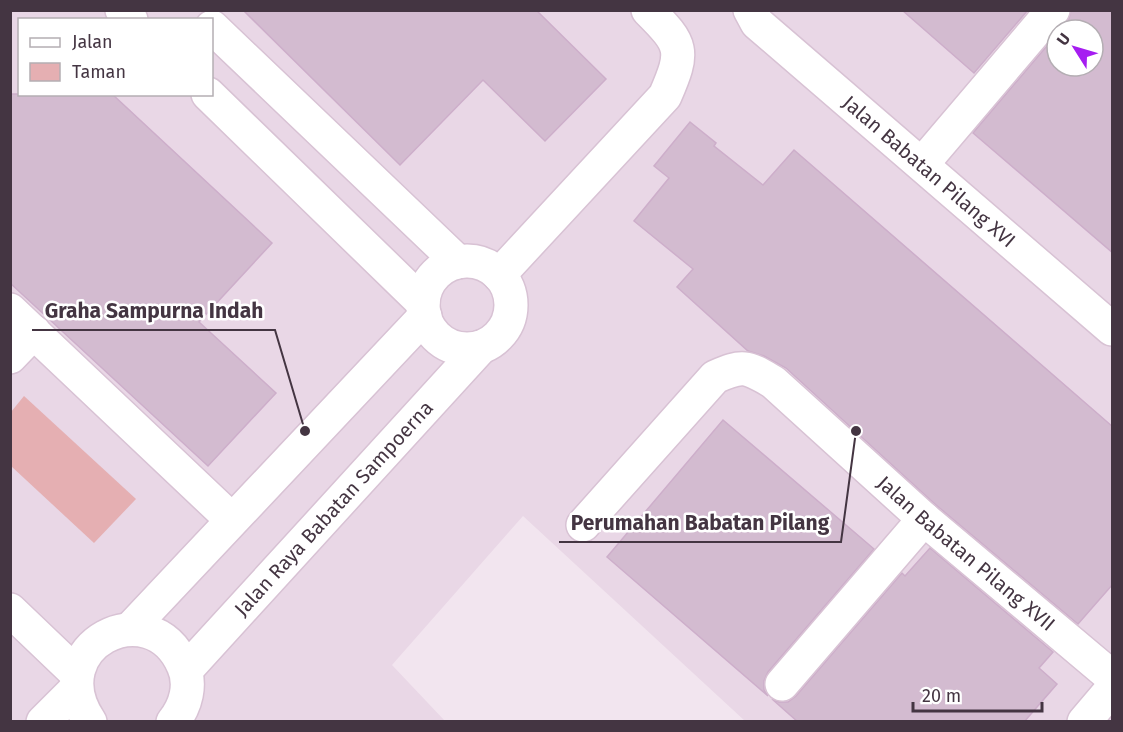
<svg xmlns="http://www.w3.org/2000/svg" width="1123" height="732" font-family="'Fira Sans',sans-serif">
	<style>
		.residential { fill: #e9d7e6; fill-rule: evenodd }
		.green { fill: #e5afb2 }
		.building { fill: #d3bbd0; stroke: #cdaeca; stroke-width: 1.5 }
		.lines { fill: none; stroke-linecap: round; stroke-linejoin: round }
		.street-casing { stroke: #d8c2d4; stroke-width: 36 }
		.street { stroke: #fff; stroke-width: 33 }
		.labels { text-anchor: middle; stroke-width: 5; stroke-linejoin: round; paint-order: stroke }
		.street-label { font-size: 20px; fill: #443542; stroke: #fff }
		.leader { fill: none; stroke: #443542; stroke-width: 2 }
		.callout-dot { fill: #443542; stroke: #fff; stroke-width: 2 }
		.callout-label { font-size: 21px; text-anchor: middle; font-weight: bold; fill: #443542; stroke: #fff; stroke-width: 5; stroke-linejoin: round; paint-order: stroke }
	</style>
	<rect width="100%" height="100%" fill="#f2e5ef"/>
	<path class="residential" d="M 10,11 L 1112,11 L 1112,721 L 745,721 L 523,516 L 392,665 L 445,721 L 11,721 ZM 20,20 L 212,20 L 212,94 L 20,94 ZM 1057,30 L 1093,30 L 1093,66 L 1057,66 Z"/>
	<polygon class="green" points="24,396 136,499 94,543 11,466 11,412"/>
	<g class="building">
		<polygon points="243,10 536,10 606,79 545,141 483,80 400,165"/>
		<polygon points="902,10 1028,10 974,73"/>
		<polygon points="1071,10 1113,10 1113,253 973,133 1057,34 1057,66 1093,66 1093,30 1061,30 1068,22"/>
		<polygon points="10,94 112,94 272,243 199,322 276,393 208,466 10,283"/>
		<polygon points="690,122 716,143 714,146 763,185 794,150 1113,427 1113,584 1078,624 936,505 786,368 764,356 748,351 677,287 693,269 634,221 669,178 654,166"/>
		<polygon points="723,420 874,549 768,672 764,681 764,690 768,696 607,557"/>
		<polygon points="930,548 1053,652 1039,668 1057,684 1024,722 798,722 772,699 779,702 788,702 796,696 902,573 905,576"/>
	</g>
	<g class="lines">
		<g class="street-casing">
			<g id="street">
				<polyline points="122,10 131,20"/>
				<path id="s1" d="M 750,10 L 757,23 L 1112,329"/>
				<polyline points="212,27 458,262"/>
				<polyline points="208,94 423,303"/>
				<polyline points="923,163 1053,10"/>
				<circle cx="467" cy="305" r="44"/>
				<path d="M 499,275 L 665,96 C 685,50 683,45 648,10"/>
				<polyline points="10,310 232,520"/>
				<polyline points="10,357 34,332"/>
				<path id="s2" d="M 583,525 L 715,377 C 744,364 747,367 773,382 L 924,519 L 1112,677"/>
				<polyline points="10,610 77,674"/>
				<polyline points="130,629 425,316"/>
				<path id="s3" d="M 186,670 L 481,347"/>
				<polyline points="782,684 924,519"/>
				<polyline points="43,722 76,689"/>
				<path d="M 90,722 C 39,646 150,590 183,665 C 192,684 186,706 173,722"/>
				<polyline points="1084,722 1112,689"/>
			</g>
		</g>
		<use href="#street" class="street"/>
	</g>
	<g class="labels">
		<g class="street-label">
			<text dy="7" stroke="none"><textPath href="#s1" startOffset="242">Jalan Babatan Pilang XVI</textPath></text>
			<text dy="7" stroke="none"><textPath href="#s3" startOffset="219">Jalan Raya Babatan Sampoerna</textPath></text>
			<text dy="7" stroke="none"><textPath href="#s2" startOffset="519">Jalan Babatan Pilang XVII</textPath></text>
		</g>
	</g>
	<path class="leader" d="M305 431L275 330H32M856 431L841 542H559"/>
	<g class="callout-dot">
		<circle cx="305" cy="431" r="6"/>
		<circle cx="856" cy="431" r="6"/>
	</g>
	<g class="callout-label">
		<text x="154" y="318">Graha Sampurna Indah</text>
		<text x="700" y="530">Perumahan Babatan Pilang</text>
	</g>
	<rect width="1123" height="732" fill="none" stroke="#443542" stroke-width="24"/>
	<rect x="18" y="18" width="195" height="78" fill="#ffffff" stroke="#b4aeb3" stroke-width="1.5"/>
	<rect x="30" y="38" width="30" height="9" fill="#ffffff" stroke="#b4aeb3" stroke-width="1.5"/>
	<text x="72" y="48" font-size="18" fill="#443542">Jalan</text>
	<rect x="30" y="63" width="30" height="18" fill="#e5afb2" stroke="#b4aeb3" stroke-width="1.5"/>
	<text x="72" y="78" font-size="18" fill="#443542">Taman</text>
	<g transform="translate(1075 48) rotate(307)"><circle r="28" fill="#ffffff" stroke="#b4aeb3" stroke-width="1.5"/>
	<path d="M0-4.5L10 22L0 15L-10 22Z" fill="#a61df1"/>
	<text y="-9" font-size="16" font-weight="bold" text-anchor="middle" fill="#443542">U</text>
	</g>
	<path d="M913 702v9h129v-9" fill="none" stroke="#443542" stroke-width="3"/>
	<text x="922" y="702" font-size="18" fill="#443542" stroke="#ffffff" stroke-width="4.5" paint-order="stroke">20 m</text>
</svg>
